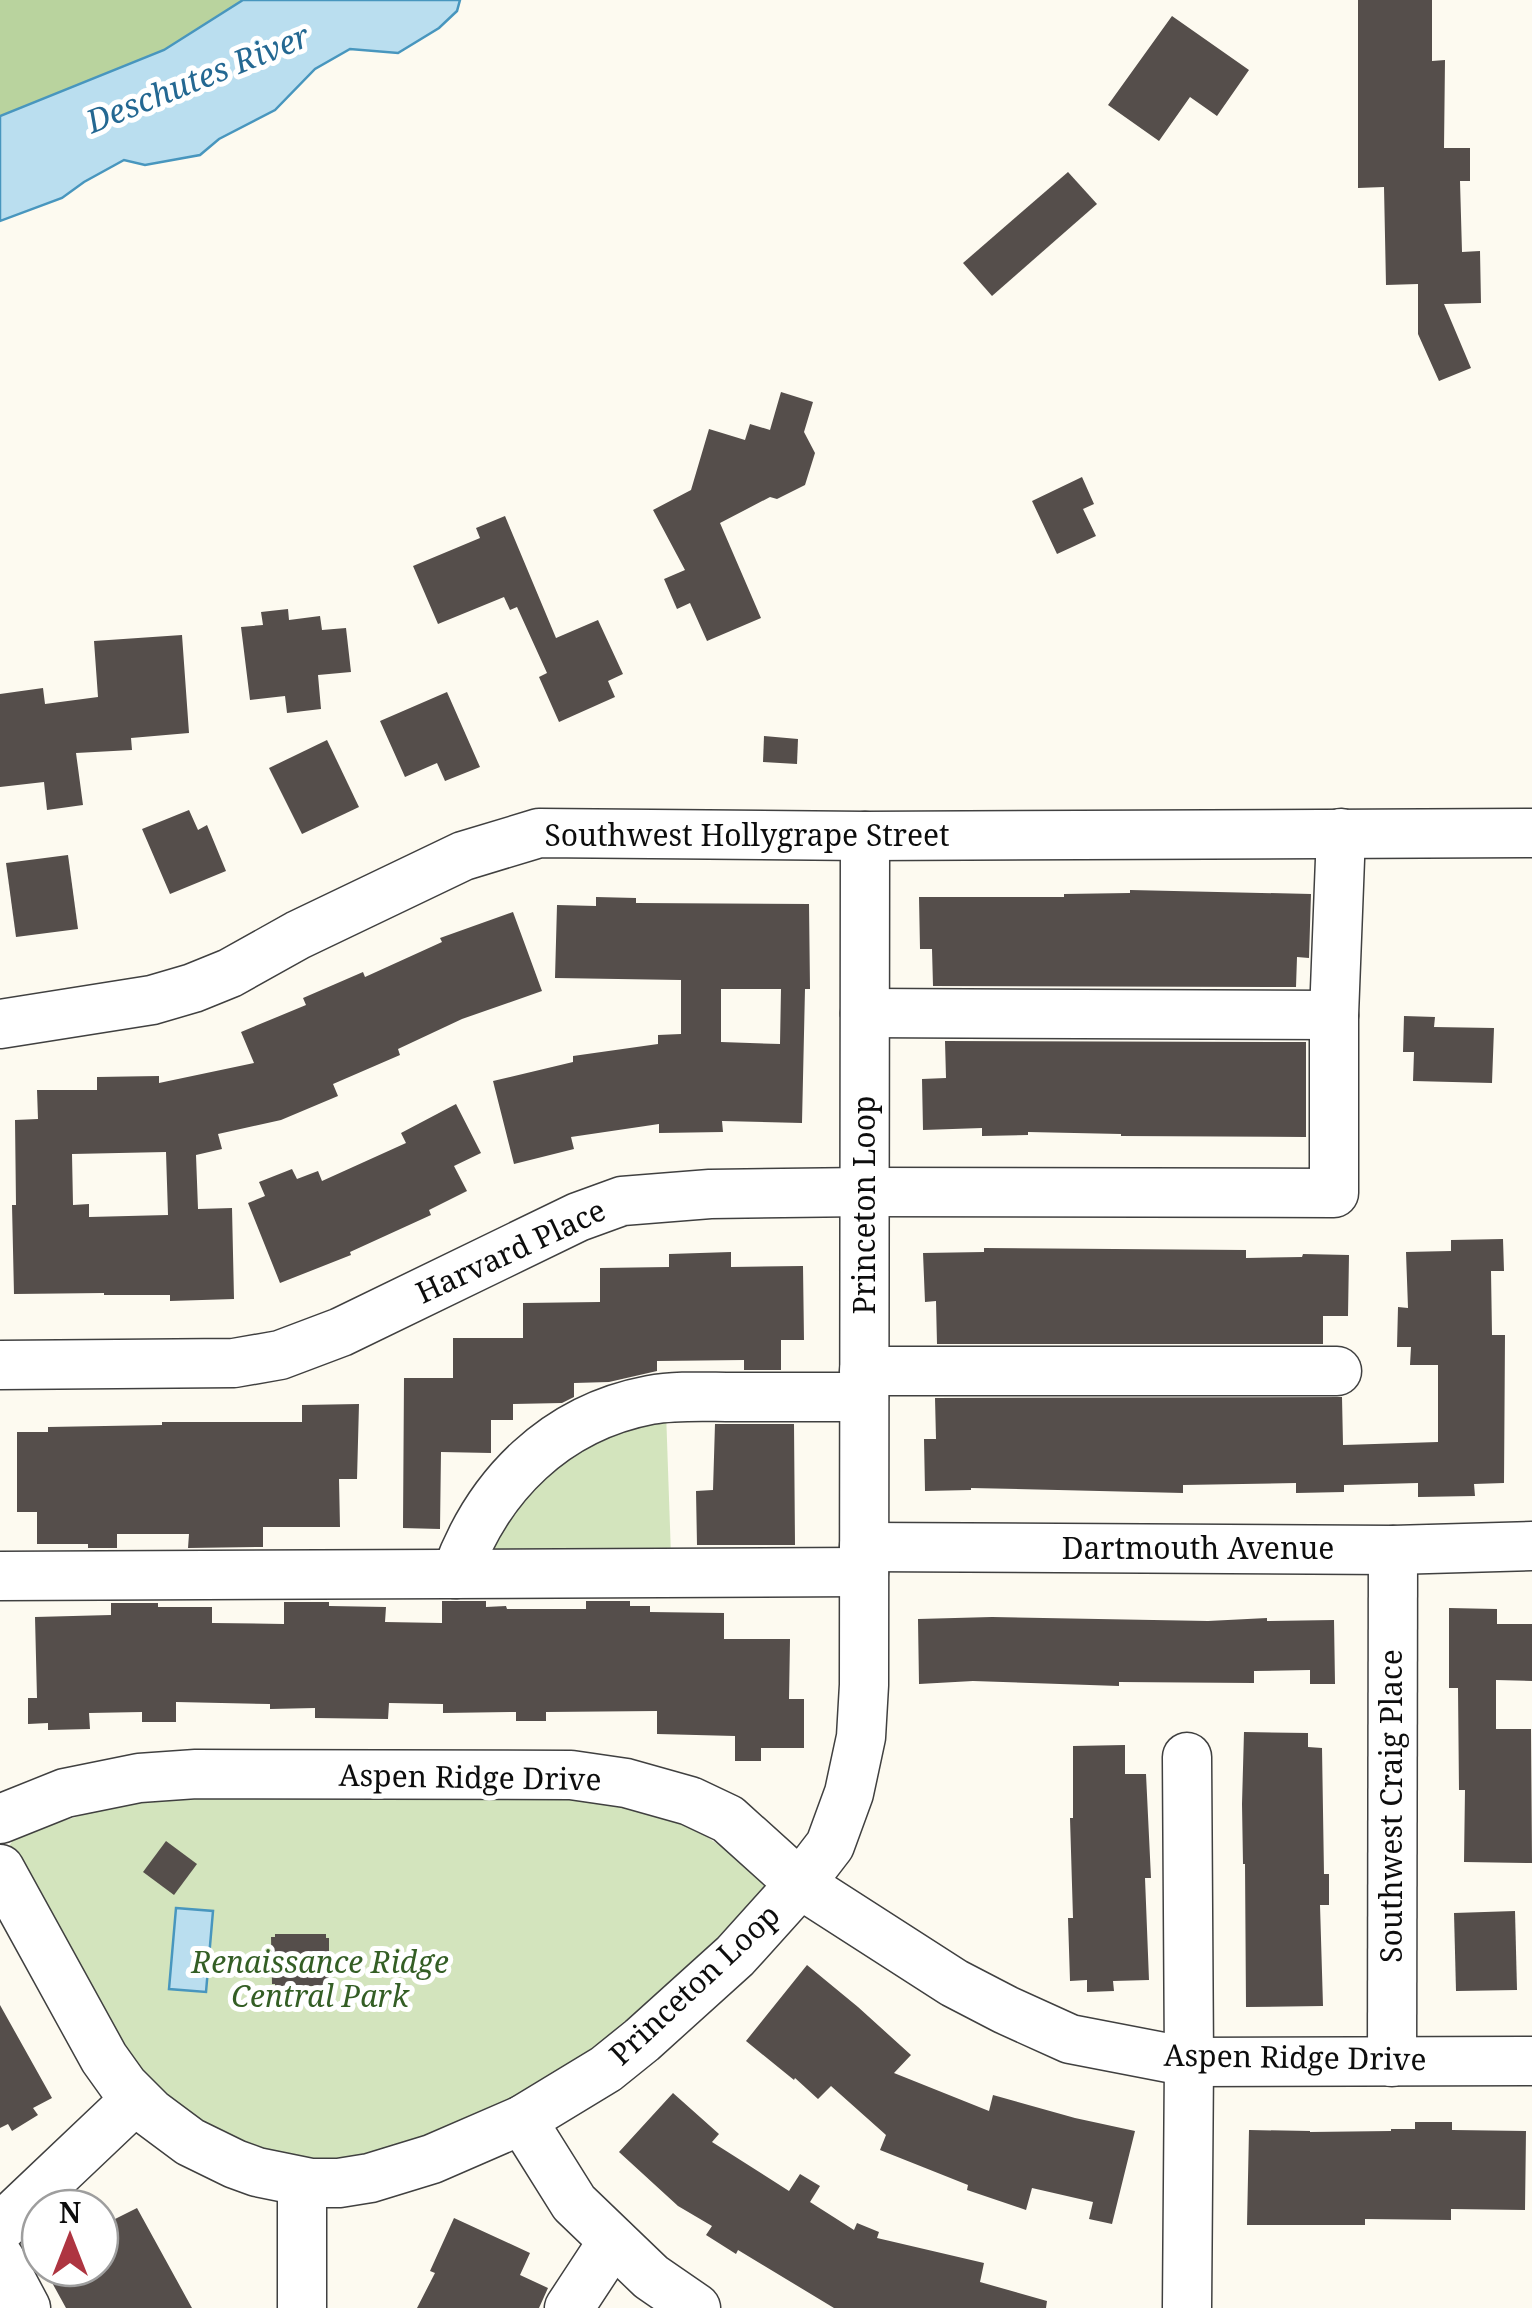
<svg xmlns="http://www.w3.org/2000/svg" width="1532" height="2308" font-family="'Noto Serif',serif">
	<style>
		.green { fill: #d3e4bd }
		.forest { fill: #b9d39e }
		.water { fill: #badeef; stroke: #4896be; stroke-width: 2.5 }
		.building { fill: #554e4b; fill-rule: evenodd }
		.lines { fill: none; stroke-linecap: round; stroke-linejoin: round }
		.minor-casing { stroke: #404040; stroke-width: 51 }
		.minor { stroke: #fff; stroke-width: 48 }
		.labels { text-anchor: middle; stroke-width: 10; stroke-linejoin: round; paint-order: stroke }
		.street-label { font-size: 30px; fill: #0d0d0d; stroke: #fff }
		.park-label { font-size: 30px; font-style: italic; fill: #345e25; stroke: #fff }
		.water-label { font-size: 32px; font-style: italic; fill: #246892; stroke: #fff }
	</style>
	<rect width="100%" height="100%" fill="#fdfaf0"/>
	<g class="green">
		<polygon points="666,1411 671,1556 476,1560 506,1506 574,1447"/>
		<path d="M 585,1798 C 607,1802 632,1805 654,1811 C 696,1824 732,1854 766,1882 L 766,1895 L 744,1920 L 730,1926 L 650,2002 L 584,2055 L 469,2126 L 448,2126 L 403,2147 L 348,2166 L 260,2158 L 148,2092 L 10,1856 L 10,1845 L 15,1835 L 120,1804 L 182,1799 Z"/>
	</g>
	<polygon class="forest" points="0,0 243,0 164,50 0,116"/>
	<g class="water">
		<polygon points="243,0 460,0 457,11 439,28 398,53 350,49 315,69 275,110 219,139 200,155 145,165 124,160 84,182 62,198 0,221 0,116 164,50"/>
		<polygon points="176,1908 213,1911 206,1992 169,1989"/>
	</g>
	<g class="building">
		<polygon points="1358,0 1432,0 1432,61 1445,60 1444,148 1470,148 1470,181 1460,181 1462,252 1480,251 1481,303 1444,304 1471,368 1439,381 1418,334 1418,284 1386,285 1384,187 1358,188"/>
		<polygon points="1172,16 1249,70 1217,116 1190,97 1159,141 1108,105"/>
		<polygon points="1068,172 1097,204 992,296 963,263"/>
		<polygon points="781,392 813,402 804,432 815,453 805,485 777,499 770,497 720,523 761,618 707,641 690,603 677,609 664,579 685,570 653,510 691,490 709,429 745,440 750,424 770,430"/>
		<polygon points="1082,477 1094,504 1083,509 1096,536 1057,554 1032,501"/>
		<polygon points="505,516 556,638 598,620 623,674 608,681 615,697 559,722 539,677 547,673 517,607 510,610 504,597 438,624 413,566 480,538 476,528"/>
		<polygon points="288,609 289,620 320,616 322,630 346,628 351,672 318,675 321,709 287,713 285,696 250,700 241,627 263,625 261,612"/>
		<polygon points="182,635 189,733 131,738 132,750 76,753 83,805 47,810 44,782 0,787 0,694 43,688 45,704 98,697 94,641"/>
		<polygon points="447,692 480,767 445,781 437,763 405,777 380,721"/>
		<polygon points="764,736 798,739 797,764 763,762"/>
		<polygon points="327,740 359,807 302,834 269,768"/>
		<polygon points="189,810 198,830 207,825 226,871 170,894 142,829"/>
		<polygon points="68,855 78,929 16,937 6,863"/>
		<polygon points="1130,890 1311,894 1309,958 1297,957 1296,987 933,986 932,949 920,949 919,897 1064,897 1064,894 1130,893"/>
		<path d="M 596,897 L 636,898 L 636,903 L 809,904 L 810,989 L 805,989 L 802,1123 L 722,1121 L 723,1132 L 659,1133 L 659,1124 L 571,1137 L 574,1149 L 514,1164 L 493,1081 L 573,1062 L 573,1056 L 658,1044 L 658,1035 L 681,1034 L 681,980 L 555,978 L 557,905 L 596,906 ZM 721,989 L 781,989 L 780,1044 L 721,1042 Z"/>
		<path d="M 513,912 L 542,991 L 462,1019 L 398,1049 L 400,1055 L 333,1084 L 338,1096 L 281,1120 L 218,1134 L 222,1149 L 196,1155 L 198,1209 L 232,1208 L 234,1299 L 170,1301 L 170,1295 L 104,1295 L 104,1293 L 14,1294 L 12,1205 L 16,1205 L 15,1120 L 38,1119 L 37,1090 L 97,1090 L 97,1077 L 159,1076 L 159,1083 L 254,1063 L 241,1032 L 306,1005 L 303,998 L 363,972 L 365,977 L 442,942 L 440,938 ZM 166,1152 L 168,1215 L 89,1217 L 89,1204 L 73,1205 L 72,1154 Z"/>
		<polygon points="1404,1016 1435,1017 1434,1027 1494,1028 1492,1083 1413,1081 1414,1052 1403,1052"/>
		<polygon points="945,1041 1306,1042 1306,1137 1121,1136 1121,1134 1028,1132 1028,1135 982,1136 982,1128 923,1130 922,1079 946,1078"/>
		<polygon points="456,1104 481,1153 454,1166 467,1191 429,1210 431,1215 350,1252 351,1255 280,1283 248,1203 265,1196 259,1182 292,1169 297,1179 318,1171 322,1181 406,1143 401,1133"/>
		<polygon points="1503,1239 1504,1271 1491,1271 1492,1335 1505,1335 1504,1483 1474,1484 1475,1496 1418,1497 1418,1483 1344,1485 1344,1492 1296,1493 1296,1483 1183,1485 1183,1493 971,1488 971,1490 925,1491 924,1439 936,1439 935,1398 1342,1397 1343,1445 1438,1442 1438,1365 1410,1365 1411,1347 1397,1347 1398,1307 1408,1308 1406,1252 1451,1251 1451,1240"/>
		<polygon points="984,1248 1246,1250 1246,1258 1302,1257 1303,1254 1349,1255 1348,1316 1323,1316 1323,1344 937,1344 936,1301 925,1302 923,1253 984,1252"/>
		<polygon points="731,1252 731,1267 803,1266 804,1340 781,1340 781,1370 744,1370 744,1360 657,1361 657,1371 609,1382 574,1383 574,1397 562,1403 513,1404 513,1420 491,1420 491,1453 441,1452 440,1529 403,1528 404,1378 453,1378 453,1338 523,1338 523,1303 600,1302 600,1268 669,1267 669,1254"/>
		<polygon points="359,1404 357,1479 339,1479 340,1527 263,1527 263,1547 188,1548 189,1534 117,1534 117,1548 88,1548 88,1544 37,1544 37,1512 17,1512 17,1432 48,1432 48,1427 162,1425 162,1422 302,1422 302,1405"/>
		<polygon points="715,1424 794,1424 795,1545 697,1545 696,1491 713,1490"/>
		<polygon points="442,1601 486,1601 486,1607 506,1606 507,1609 586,1609 586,1601 630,1601 630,1606 650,1606 650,1612 724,1613 724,1639 790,1639 789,1699 804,1699 804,1748 761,1748 761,1761 735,1761 735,1736 657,1734 657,1711 546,1712 546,1721 516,1721 516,1712 443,1713 443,1704 389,1703 388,1719 315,1718 315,1708 270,1709 270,1704 176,1702 176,1722 142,1722 142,1712 89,1713 90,1729 48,1730 48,1723 28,1724 28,1698 37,1698 35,1617 111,1615 111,1603 158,1603 158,1607 212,1607 212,1623 284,1624 284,1602 329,1602 329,1606 386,1607 385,1622 442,1623"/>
		<polygon points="1449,1608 1497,1609 1497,1624 1532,1624 1532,1681 1496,1680 1496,1729 1531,1729 1532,1863 1464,1862 1465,1790 1459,1790 1458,1688 1449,1688"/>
		<polygon points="992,1617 1208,1621 1267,1618 1267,1621 1334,1620 1335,1684 1310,1684 1310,1670 1254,1671 1254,1683 1119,1682 1119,1686 973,1681 919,1684 918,1619"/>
		<polygon points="1244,1732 1308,1733 1308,1747 1322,1748 1324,1874 1329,1874 1329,1905 1320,1905 1323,2006 1246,2007 1245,1864 1243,1864 1242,1804"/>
		<polygon points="1125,1745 1125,1774 1146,1774 1151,1878 1145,1878 1149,1980 1113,1981 1114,1991 1087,1992 1087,1980 1070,1981 1068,1918 1073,1918 1070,1818 1073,1818 1073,1746"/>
		<polygon points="166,1841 197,1864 174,1895 143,1872"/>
		<polygon points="1515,1911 1517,1990 1456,1991 1454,1913"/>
		<polygon points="275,1934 326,1934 326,1938 329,1938 329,1983 326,1983 326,1986 275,1986 275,1984 272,1984 271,1937 275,1937"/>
		<polygon points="807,1965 858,2007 911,2055 894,2073 989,2111 993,2095 1075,2118 1135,2131 1112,2224 1089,2219 1093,2202 1032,2188 1026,2210 967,2190 968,2185 880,2150 886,2135 831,2086 818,2099 795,2078 794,2080 746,2041"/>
		<polygon points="0,2005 52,2098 33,2108 38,2115 12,2131 8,2124 0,2128"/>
		<polygon points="673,2093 719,2134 712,2142 789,2191 800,2174 820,2186 810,2202 854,2230 857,2223 879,2232 877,2238 984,2263 980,2282 1047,2301 1046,2308 834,2308 738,2250 736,2254 706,2235 712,2226 678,2206 619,2152"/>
		<polygon points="1415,2122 1452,2122 1452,2130 1526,2131 1525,2210 1451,2209 1451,2220 1365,2219 1365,2225 1247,2225 1249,2130 1310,2131 1310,2132 1391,2131 1391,2129 1415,2129"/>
		<polygon points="137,2208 192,2308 66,2308 44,2268 100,2268 100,2248 116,2239 107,2223"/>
		<polygon points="454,2218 530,2253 520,2275 548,2288 539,2308 417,2308 435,2273 430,2271"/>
	</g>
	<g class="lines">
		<g class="minor-casing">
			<g id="minor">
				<polyline points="865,1013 1334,1015"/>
				<polyline points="0,1024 152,1000 193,988 230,973 298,935 463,856 539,833 865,836 1532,833"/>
				<polyline points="0,1365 234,1363 280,1355 341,1332 578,1217 622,1201 710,1194 865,1192 1334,1193 1334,1015 1341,833"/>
				<polyline points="864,1371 1337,1371"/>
				<polyline points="864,1547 1393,1550 1532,1546"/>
				<path d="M 456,1574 C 488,1485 555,1418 650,1400 C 678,1395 706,1397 734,1397 C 777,1397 821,1397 864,1397"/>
				<polyline points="0,1576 864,1572"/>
				<polyline points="0,1819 65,1793 139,1778 196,1774 571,1775 626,1783 690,1801 728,1819 800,1884 954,1983 1006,2010 1070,2039 1189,2062 1532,2061"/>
				<polyline points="0,1869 104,2058 124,2086 151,2113 190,2142 235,2164 257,2172 311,2183 339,2183 370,2178 432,2159 522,2120 606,2069 642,2040 735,1956 800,1884 830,1845 849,1793 861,1737 864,1685 865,836"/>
				<polyline points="1392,2062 1393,1550"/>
				<polyline points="522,2120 574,2203 651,2277 696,2308"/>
				<polyline points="302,2182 302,2308"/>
				<polyline points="0,2228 136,2099"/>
				<polyline points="0,2259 26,2308"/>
				<polyline points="569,2308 613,2241"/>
				<polyline points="1187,2308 1189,2062 1187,1757"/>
			</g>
		</g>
		<use href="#minor" class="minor"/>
	</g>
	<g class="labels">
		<g class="street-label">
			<text x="747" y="846">Southwest Hollygrape Street</text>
			<text transform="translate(865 1205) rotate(-90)" y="10">Princeton Loop</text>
			<text transform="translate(511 1252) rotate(-25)" y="10">Harvard Place</text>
			<text x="1198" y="1559">Dartmouth Avenue</text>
			<text transform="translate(470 1778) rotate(1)" y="10">Aspen Ridge Drive</text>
			<text transform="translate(1392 1806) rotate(-90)" y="10">Southwest Craig Place</text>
			<text transform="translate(695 1985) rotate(-43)" y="10">Princeton Loop</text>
			<text transform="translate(1295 2058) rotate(1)" y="10">Aspen Ridge Drive</text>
		</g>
		<g class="park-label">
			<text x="320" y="1973">Renaissance Ridge<tspan x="320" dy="34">Central Park</tspan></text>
		</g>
		<g class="water-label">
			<text transform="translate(198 79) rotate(-22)" y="11">Deschutes River</text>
		</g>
	</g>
	<g transform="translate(70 2238)"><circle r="48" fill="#ffffff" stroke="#9e9e9e" stroke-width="2.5"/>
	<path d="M0-8L18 38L0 25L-18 38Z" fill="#ae3541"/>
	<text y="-15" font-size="28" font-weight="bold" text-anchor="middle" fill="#0d0d0d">N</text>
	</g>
</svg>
